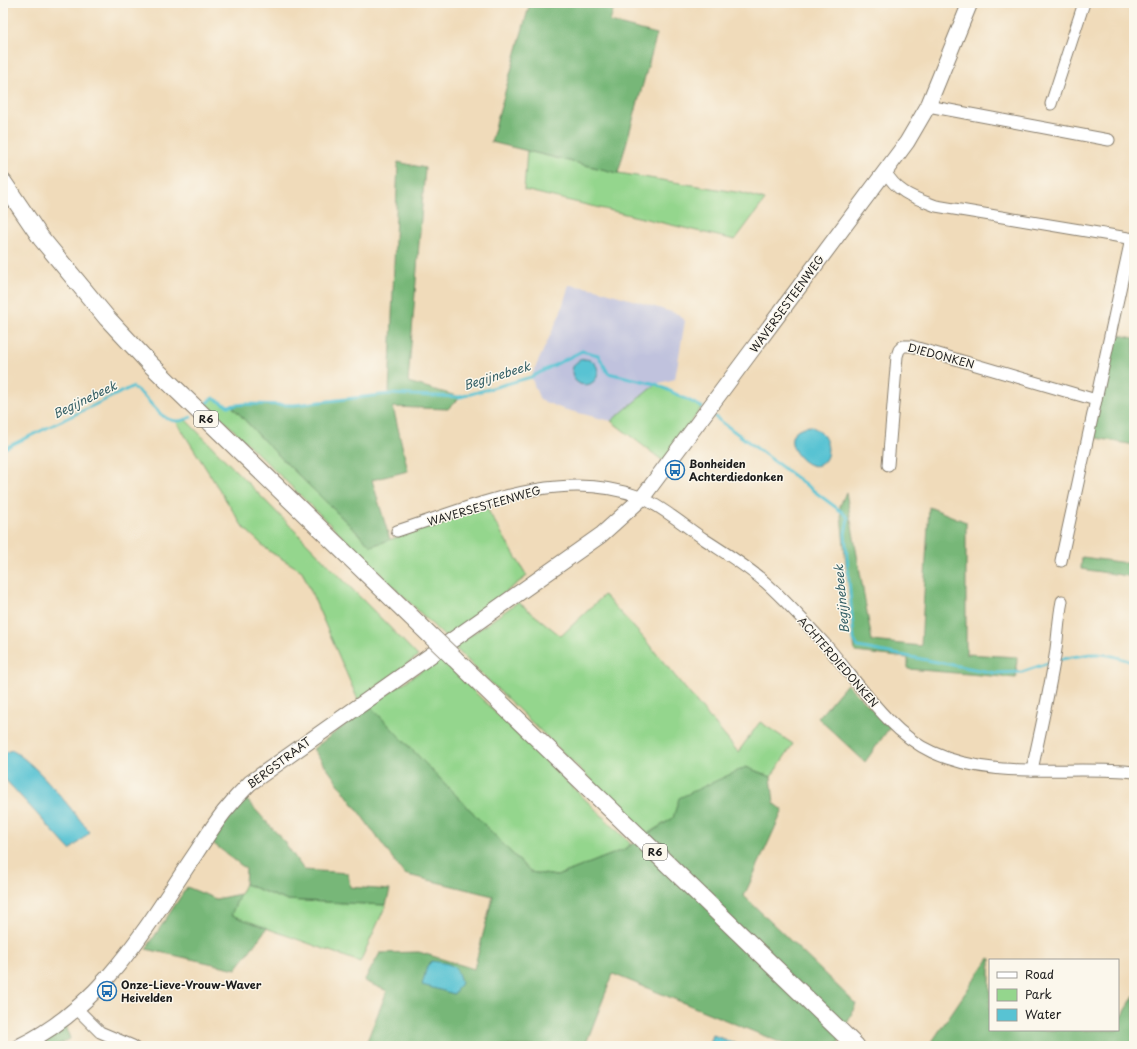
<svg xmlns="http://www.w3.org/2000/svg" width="1137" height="1049" font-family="'Playpen Sans',sans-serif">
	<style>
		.industrial { fill: #c0c2dd }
		.green { fill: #94d68d; stroke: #587954 }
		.forest { fill: #77b778; stroke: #4a6a4a }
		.water { fill: #58c3d3; stroke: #3a7078 }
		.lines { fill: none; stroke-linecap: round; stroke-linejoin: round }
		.stream { stroke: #58c3d3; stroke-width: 3 }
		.street-casing { stroke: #867c6b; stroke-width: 13 }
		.secondary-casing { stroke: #867c6b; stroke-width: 17 }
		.primary-casing { stroke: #867c6b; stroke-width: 19 }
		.street { stroke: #fff; stroke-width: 11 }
		.secondary { stroke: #fff; stroke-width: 15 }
		.primary { stroke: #fff; stroke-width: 17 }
		.primary-bridge-casing { stroke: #867c6b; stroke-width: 19; stroke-linecap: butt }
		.primary-bridge { stroke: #fff; stroke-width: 17 }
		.labels { text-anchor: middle; stroke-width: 3; stroke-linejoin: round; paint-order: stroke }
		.shield { fill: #fbf7ec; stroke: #5f5e5a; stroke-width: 1 }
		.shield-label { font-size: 10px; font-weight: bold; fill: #1c1c1c }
		.street-label { font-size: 11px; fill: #1c1c1c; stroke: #fbf7ec }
		.poi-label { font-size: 11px; font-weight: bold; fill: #1c1c1c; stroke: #fbf7ec; text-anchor: start }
		.water-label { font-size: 12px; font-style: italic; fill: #345f65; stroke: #fbf7ec }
	</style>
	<rect width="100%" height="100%" fill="#fbf7ec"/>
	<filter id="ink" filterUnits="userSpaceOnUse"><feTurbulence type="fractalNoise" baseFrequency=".025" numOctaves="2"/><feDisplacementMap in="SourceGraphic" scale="8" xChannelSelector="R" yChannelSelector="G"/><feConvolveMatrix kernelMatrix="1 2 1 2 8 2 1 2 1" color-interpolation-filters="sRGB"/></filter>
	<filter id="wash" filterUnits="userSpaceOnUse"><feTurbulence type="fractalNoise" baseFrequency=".012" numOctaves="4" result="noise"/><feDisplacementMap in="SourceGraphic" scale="16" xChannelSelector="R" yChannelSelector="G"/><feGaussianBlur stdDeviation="0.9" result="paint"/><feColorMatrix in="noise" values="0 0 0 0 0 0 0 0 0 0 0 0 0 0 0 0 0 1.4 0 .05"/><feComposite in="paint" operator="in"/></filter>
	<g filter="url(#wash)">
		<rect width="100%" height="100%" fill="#f0dbba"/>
		<polygon class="industrial" points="569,285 596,289 678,314 685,321 675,379 656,384 611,421 563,409 540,400 531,377 560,314"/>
		<g class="green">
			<polygon points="527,151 618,173 742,193 765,200 735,240 524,190"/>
			<polygon points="656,384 702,407 663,461 611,421"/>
			<polygon points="213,398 228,406 232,406 266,443 371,546 486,507 527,576 445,637 206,403"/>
			<polygon points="186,420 418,656 358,700 302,571 269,551 243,527 176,421"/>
			<polygon points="604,595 641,635 738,752 760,722 793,744 771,777 746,767 673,818 647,834 454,647 518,602 561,636"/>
			<polygon points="440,658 631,844 623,850 557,876 530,872 370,706"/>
			<polygon points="245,884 285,900 386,905 360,962 230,915"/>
		</g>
		<g class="forest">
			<polygon points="530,3 615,3 610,22 657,34 618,173 491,142"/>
			<polygon points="398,162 425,168 408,382 460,397 448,409 393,407 408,471 372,480 390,540 371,546 266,443 232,406 245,404 294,405 389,394"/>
			<polygon points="1114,334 1134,338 1134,445 1091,437"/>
			<polygon points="846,492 872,641 921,646 929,507 966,522 966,654 1017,657 1016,678 908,669 908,658 855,652 840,506"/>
			<polygon points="1082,557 1134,564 1134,577 1081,569"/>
			<polygon points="847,684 890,727 865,762 818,718"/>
			<polygon points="370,706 530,872 557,876 623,850 673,818 679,798 746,767 771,777 774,803 783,810 744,896 856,1004 837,1046 789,1046 613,974 585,1046 365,1046 387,991 364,981 380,953 419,952 474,969 493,896 404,874 313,749"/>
			<polygon points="244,797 283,840 304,870 348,873 350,887 390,890 386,905 285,900 245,884 246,869 210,841"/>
			<polygon points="187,887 216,899 240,894 231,915 267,928 236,969 146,949"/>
			<polygon points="989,958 992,960 990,960 990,1030 1118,1030 1118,1016 1122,1017 1134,995 1134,1046 929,1046"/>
			<polygon points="66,1025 70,1039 56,1046 28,1046"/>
		</g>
		<g class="water">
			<circle cx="585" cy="372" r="13"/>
			<path d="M 811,426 C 814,428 819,430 821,433 C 830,441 831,460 819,465 C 803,472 771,429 811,426 Z"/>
			<path d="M 12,750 C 41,768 68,806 90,832 L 70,850 L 3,777 L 3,753 Z"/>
			<path d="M 432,961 C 450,964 457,963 461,983 L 454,994 L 422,985 L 427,966 Z"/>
			<polygon points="713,1035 742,1046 709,1046"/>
		</g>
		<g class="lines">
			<g class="stream">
				<polyline points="206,403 213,398 228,406 245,404 294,405 389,394 460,397 531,377 582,351 598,355 608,373 656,384 702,407"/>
				<polyline points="715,417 842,512 848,518 845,534 854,640 858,647 995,673 1022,672 1051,662"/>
				<path d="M 3,449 L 132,387 C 153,397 161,433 191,417"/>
				<path d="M 1057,660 C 1090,653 1102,650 1134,663"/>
			</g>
		</g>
	</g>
	<g filter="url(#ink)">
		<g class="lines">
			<g class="street-casing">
				<g id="street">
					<polyline points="1051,104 1084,3"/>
					<polyline points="928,106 1109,140"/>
					<path d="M 885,171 C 897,193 915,198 936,206 L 1134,239"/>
					<polyline points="888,465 897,356 899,350 903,346 911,346 1096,400"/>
					<path d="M 397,531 C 472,507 560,466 640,497 C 660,505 686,527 704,539 C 725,553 747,566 766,583 C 787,602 807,624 825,644 C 857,680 888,732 932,752 C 994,781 1069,765 1134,772"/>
					<polyline points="1061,561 1131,239"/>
					<path d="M 1032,770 C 1040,732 1049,694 1055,656 C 1058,638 1058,620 1062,601"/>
					<polyline points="77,1009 100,1032 133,1046"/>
				</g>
			</g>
			<g class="secondary-casing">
				<path id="secondary" d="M 20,1046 C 104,1005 146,927 196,853 C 205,839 214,825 224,812 C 232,802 241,792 250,783 L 601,535 L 642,498 L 907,142 L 928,106 L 970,3"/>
			</g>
			<g class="primary-casing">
				<g id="primary">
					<polyline points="3,182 41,238 107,318 150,364 432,637"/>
					<polyline points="454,658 856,1046"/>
				</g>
			</g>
			<use href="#street" class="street"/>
			<use href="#secondary" class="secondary"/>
			<use href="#primary" class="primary"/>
			<g class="primary-bridge-casing">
				<polyline id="primary-bridge" points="432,637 454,658"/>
			</g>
			<use href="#primary-bridge" class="primary-bridge"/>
		</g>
	</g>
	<defs>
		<g id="bus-ring" transform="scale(1)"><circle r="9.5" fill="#fbf7ec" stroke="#1f6fb2" stroke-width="1.5"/><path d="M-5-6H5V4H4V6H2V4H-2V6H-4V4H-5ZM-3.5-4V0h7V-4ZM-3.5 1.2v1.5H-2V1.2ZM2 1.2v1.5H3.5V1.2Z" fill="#1f6fb2"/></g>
	</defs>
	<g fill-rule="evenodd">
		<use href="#bus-ring" x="675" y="470"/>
		<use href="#bus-ring" x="107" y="991"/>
	</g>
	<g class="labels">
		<g class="shield">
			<rect x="194" y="411" width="24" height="16" rx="3"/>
			<rect x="643" y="844" width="24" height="16" rx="3"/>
		</g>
		<g class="shield-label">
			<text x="206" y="423">R6</text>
			<text x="655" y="856">R6</text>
		</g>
		<g class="street-label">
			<text transform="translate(787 304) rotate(-54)" y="4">WAVERSESTEENWEG</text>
			<text transform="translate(941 356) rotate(15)" y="4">DIEDONKEN</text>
			<text transform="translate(484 506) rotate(-16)" y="4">WAVERSESTEENWEG</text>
			<text transform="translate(838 662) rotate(49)" y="4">ACHTERDIEDONKEN</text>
			<text transform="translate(279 763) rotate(-37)" y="4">BERGSTRAAT</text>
		</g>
		<g class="poi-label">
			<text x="689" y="468">Bonheiden<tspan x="689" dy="13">Achterdiedonken</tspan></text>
			<text x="121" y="989">Onze-Lieve-Vrouw-Waver<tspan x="121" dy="13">Heivelden</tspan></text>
		</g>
		<g class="water-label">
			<text transform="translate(497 376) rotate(-17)" y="4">Begijnebeek</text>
			<text transform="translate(85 400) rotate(-26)" y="4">Begijnebeek</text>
			<text transform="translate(842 599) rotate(-95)" y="4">Begijnebeek</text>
		</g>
	</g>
	<rect width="1137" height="1049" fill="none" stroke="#fbf7ec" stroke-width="16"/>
	<rect x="989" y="959" width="130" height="72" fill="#fbf7ec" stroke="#a29f99"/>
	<rect x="997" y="972" width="20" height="6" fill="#ffffff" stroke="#a29f99"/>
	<text x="1025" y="979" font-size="12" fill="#1c1c1c">Road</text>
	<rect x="997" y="989" width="20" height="12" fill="#94d68d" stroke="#a29f99"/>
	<text x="1025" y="999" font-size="12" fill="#1c1c1c">Park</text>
	<rect x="997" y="1009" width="20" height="12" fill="#58c3d3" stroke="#a29f99"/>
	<text x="1025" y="1019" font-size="12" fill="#1c1c1c">Water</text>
</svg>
